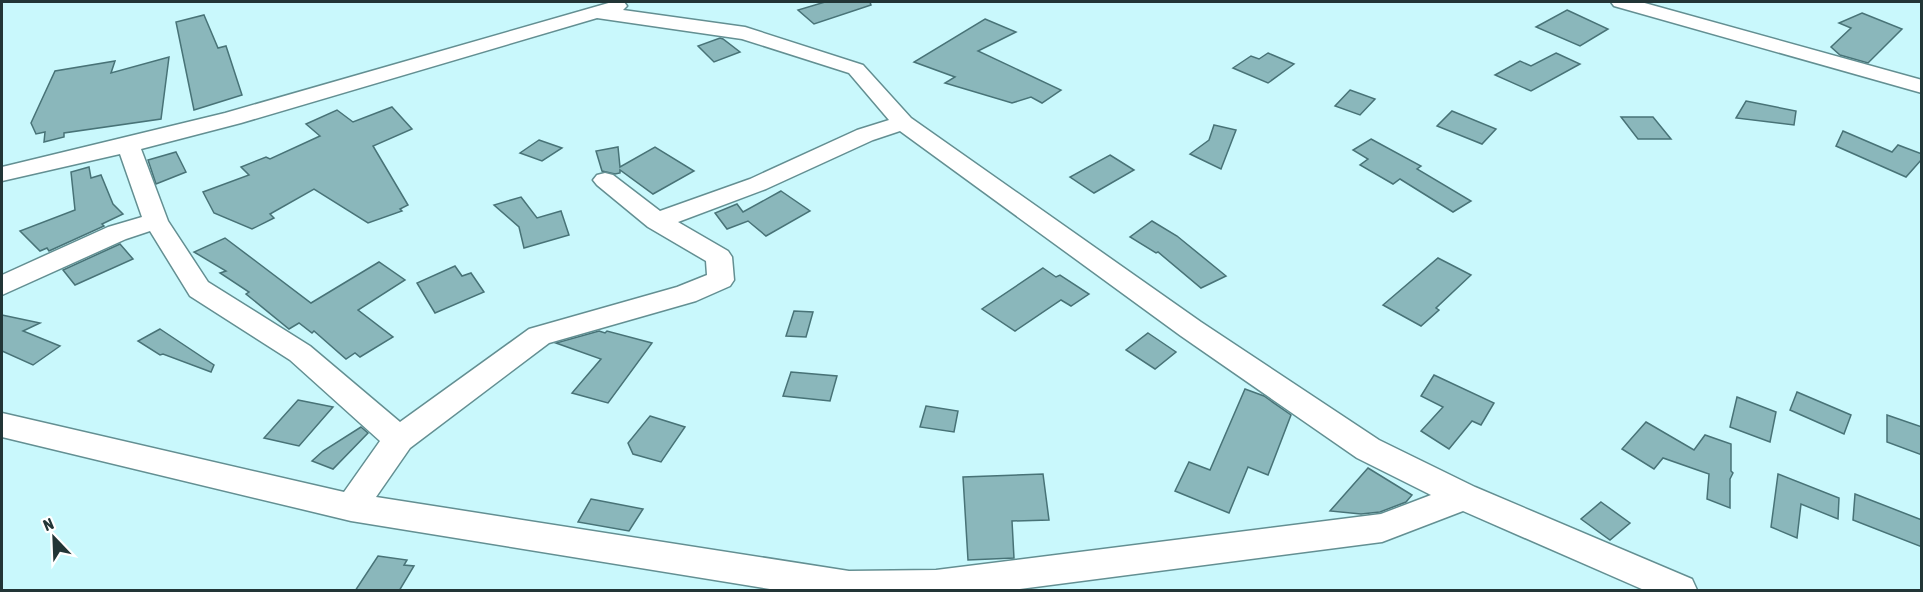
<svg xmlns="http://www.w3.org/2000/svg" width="1923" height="592" font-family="'Asap Condensed',sans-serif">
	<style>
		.building { fill: #8ab7bb; stroke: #487377; stroke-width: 1.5 }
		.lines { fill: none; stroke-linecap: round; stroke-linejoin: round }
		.street-casing { stroke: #638f92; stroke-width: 3 }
		.street { fill: #fff; fill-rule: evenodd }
	</style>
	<rect width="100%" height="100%" fill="#c9f8fc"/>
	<g class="building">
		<polygon points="825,2 870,2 871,5 814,24 798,10"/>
		<polygon points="1567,10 1608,29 1580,46 1536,27"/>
		<polygon points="1862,13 1902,29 1868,63 1840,55 1831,47 1851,28 1839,23"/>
		<polygon points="204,15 218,48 226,46 242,95 194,110 176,22"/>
		<polygon points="985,19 1016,32 978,51 1061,90 1042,103 1031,97 1012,103 945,83 955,77 914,62"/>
		<polygon points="720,38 723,39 740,52 714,62 698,46"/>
		<polygon points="1268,53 1294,64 1268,83 1233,68 1251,56 1259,59"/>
		<polygon points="1556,53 1580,64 1531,91 1495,75 1520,61 1531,66"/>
		<polygon points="169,57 161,119 64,133 64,137 44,142 45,132 36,134 31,123 55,71 115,61 111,73"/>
		<polygon points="1350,90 1375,99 1360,115 1335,106"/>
		<polygon points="1746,101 1796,111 1794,125 1736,118"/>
		<polygon points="392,107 412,129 373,146 408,205 400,209 402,211 368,223 314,189 270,214 274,218 252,229 214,213 203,192 249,175 241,167 266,157 270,159 320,136 306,124 337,110 353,122"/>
		<polygon points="1452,111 1496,129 1482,144 1437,126"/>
		<polygon points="1621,117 1653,117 1671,139 1638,139"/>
		<polygon points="1214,125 1236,130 1221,169 1190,154 1209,140"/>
		<polygon points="1843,131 1892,152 1898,145 1922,154 1922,159 1906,177 1836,146"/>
		<polygon points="1371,139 1421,166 1417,169 1471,201 1453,212 1400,179 1393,184 1360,165 1368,159 1353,150"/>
		<polygon points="539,140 562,148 542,161 520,153"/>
		<polygon points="618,147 620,167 655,147 694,171 653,194 620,170 620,173 615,174 602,171 596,151"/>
		<polygon points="176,152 186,172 156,184 148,160"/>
		<polygon points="1110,155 1134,170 1094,193 1070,177"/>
		<polygon points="89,167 91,178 101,175 113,204 123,214 102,224 104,226 49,251 47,248 40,251 20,231 75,210 71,172"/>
		<polygon points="781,191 810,211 766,236 748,221 727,229 715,213 737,204 743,212"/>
		<polygon points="521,197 537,218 561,211 569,235 524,248 519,227 494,205"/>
		<polygon points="1152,221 1177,236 1226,276 1201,288 1158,252 1156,253 1130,237"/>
		<polygon points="225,238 311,303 379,262 405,280 358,310 393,337 360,357 355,353 346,359 314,331 312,333 299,323 289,329 246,294 249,292 220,273 226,271 194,252"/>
		<polygon points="120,244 133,259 75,285 63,270"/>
		<polygon points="1438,258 1471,275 1436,308 1439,310 1421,326 1383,305"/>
		<polygon points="455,266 462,276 471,273 484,292 435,313 417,283"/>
		<polygon points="1043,268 1056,277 1060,275 1089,294 1071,306 1061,300 1015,331 982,309"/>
		<polygon points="794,311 813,312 806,337 786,336"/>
		<polygon points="2,315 40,323 23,331 60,346 33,365 2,351"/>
		<polygon points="160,329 214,365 211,372 163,354 160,355 138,341"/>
		<polygon points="599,331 605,333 607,331 652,343 608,403 572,393 601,359 556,343"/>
		<polygon points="1148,333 1176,352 1155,369 1126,350"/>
		<polygon points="791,372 837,376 830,401 783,396"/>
		<polygon points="1434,375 1494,403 1481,425 1472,421 1449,449 1421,431 1443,407 1421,396"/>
		<polygon points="1245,389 1264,396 1291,415 1268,475 1248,467 1229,513 1175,491 1189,462 1210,470"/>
		<polygon points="1797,392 1851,415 1844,434 1790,410"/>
		<polygon points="1737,397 1776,412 1770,442 1730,427"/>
		<polygon points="298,400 333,407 299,446 264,438"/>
		<polygon points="926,406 958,411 954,432 920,427"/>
		<polygon points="1887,415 1922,427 1922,455 1887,442"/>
		<polygon points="650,416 685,427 661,462 633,454 628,443"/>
		<polygon points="1646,422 1694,450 1705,435 1731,444 1731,471 1733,473 1730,479 1730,508 1707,499 1709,474 1663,458 1654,469 1622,449"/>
		<polygon points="361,427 368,433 333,469 312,461 323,451"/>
		<polygon points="1368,468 1412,495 1406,502 1380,512 1361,514 1330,511"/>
		<polygon points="1043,474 1049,520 1012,521 1014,558 968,560 963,477"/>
		<polygon points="1778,474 1839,498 1838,519 1801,504 1797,538 1771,527"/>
		<polygon points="1855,494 1922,520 1922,547 1853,520"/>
		<polygon points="591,499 643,509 629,531 578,522"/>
		<polygon points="1601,502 1630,523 1610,540 1581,519"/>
		<polygon points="378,556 407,560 404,565 414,566 399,591 355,591"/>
	</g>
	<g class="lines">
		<g class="street-casing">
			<g id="street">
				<path d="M 612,2 L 624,2 L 627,6 L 623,10 L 745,27 L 863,65 L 911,118 L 1201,322 L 1379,440 L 1475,487 L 1692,579 L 1697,590 L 1644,590 L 1463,511 L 1382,542 L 1012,590 L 776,590 L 351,521 L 2,437 L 2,413 L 344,492 L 380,441 L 290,360 L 190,296 L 150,231 L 126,239 L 2,295 L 2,275 L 108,227 L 142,217 L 120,154 L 2,181 L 2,167 L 225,113 ZM 597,18 L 742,39 L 849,73 L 889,120 L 857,130 L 750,179 L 660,211 L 613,175 L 605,173 L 597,175 L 593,180 L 597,185 L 648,227 L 706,261 L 707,275 L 677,287 L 529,329 L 400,422 L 310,346 L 208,282 L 168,221 L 141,149 L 241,123 ZM 900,131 L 1181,336 L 1357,458 L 1431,495 L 1381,514 L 936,570 L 849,571 L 376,497 L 410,448 L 549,343 L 696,301 L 730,286 L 734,280 L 732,257 L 728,251 L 678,222 L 766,189 L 873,140 Z"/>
				<polygon points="1611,2 1641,2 1922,80 1922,93 1614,6"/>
			</g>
		</g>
		<use href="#street" class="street"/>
	</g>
	<rect width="1923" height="592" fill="none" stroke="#223536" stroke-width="6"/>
	<g transform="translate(54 538) rotate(337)" stroke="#ffffff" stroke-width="4.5" paint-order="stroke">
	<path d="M0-4.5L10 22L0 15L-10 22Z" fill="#223536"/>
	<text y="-9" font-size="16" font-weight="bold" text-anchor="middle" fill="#223536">N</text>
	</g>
</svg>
